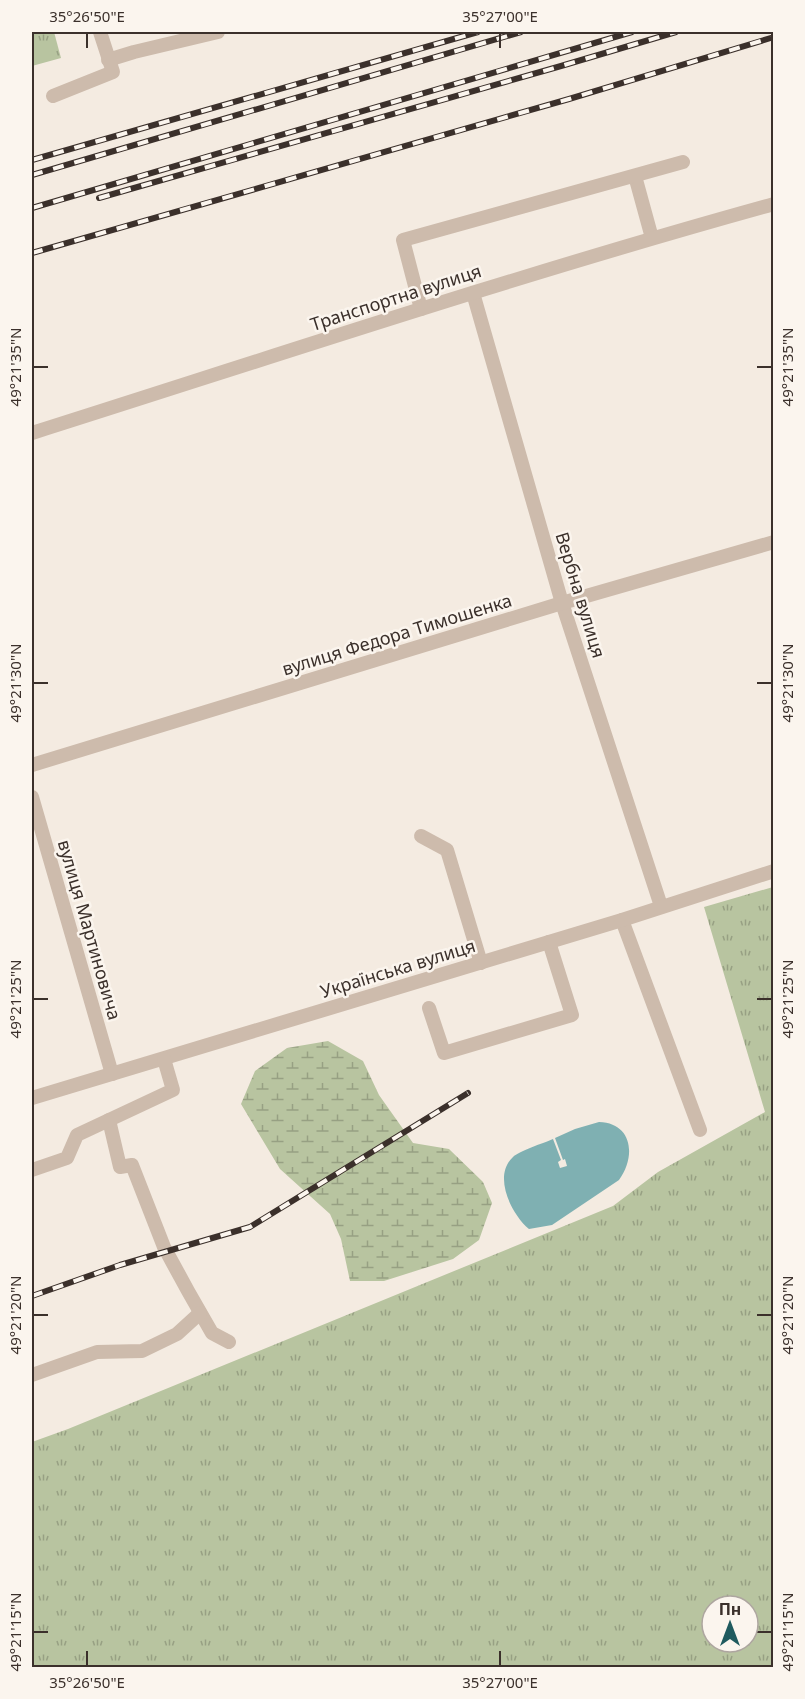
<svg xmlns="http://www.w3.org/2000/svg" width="805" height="1699" font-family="'Noto Sans',sans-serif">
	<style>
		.grass { fill: url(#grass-tufts); fill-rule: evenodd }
		.wetland { fill: url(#wetland-marsh) }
		.water { fill: #7fb0b2 }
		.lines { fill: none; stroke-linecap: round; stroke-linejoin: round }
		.minor { stroke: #cdbbac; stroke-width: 14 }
		.rail-casing { stroke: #3b302b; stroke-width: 6 }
		.rail { stroke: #fbf5ee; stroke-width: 4; stroke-dasharray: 11; stroke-linecap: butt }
		.ticks { fill: none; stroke: #3b302b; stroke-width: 2 }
		.labels { text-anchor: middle; stroke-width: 5; stroke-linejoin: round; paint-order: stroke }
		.street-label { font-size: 18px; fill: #3b302b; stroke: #fbf5ee }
		.neatline { fill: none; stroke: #3b302b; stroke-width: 2 }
		.ticks-label { font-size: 15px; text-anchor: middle; fill: #3b302b }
	</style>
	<defs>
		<pattern id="grass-tufts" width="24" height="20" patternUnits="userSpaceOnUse" patternTransform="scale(1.5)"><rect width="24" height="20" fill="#b8c4a0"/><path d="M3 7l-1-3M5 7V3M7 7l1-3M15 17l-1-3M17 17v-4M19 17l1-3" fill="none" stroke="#97a083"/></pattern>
		<pattern id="wetland-marsh" width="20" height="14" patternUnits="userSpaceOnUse" patternTransform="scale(1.5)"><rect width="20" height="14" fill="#b8c4a0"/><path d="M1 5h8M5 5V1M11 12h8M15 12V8" fill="none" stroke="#97a083"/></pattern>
	</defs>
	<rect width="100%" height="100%" fill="#f4ebe1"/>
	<g class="grass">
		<polygon points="32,32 54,32 61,58 32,66"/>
		<path d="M 773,887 L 773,1667 L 32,1667 L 32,1442 L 68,1429 L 613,1206 L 658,1172 L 765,1112 L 704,907 ZM 712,1606 L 748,1606 L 748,1642 L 712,1642 Z"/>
	</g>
	<polygon class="wetland" points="328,1041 363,1061 379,1095 413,1143 449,1149 483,1182 492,1203 479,1240 453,1259 384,1281 350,1281 341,1239 330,1214 280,1169 241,1104 255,1071 287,1048"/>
	<path class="water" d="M 599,1122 C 633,1123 636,1157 619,1180 L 552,1225 L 529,1229 C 512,1215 492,1176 513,1157 C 519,1151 544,1143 553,1139 L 561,1160 L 558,1162 L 560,1168 L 567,1166 L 565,1159 L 563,1160 L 555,1138 L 575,1129 Z"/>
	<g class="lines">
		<g class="minor">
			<polyline points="108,60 134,52 218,32"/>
			<polyline points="53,96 113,72 100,32"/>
			<polyline points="635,176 652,238"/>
			<polyline points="473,293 562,603 661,906"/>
			<polyline points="421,309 403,240 683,162"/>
			<path d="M 32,433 C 278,355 524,273 774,204"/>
			<polyline points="32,765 562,603 774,542"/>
			<polyline points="32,797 112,1074"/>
			<polyline points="421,836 447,850 481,963"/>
			<polyline points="622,920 700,1130"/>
			<polyline points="429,1008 444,1053 572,1015 549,942"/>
			<polyline points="32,1098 622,920 774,871"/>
			<polyline points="109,1120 120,1167 132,1165 164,1247 188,1291 212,1333 229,1342"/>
			<polyline points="32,1170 67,1158 77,1135 173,1090 164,1059"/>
			<polyline points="32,1375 97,1352 142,1351 177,1334 200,1313"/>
		</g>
		<g class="rail-casing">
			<g id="rail">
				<polyline points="32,160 478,32"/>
				<polyline points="32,175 521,32"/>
				<polyline points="99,198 561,66 676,32"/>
				<polyline points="32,208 632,32"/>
				<polyline points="32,253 569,99 774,37"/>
				<polyline points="32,1296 120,1265 250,1227 468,1093"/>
			</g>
		</g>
		<use href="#rail" class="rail"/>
	</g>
	<path class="ticks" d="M 87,33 L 87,48M 500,33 L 500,48M 33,367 L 48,367M 757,367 L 772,367M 33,683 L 48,683M 757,683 L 772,683M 33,999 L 48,999M 757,999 L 772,999M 33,1315 L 48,1315M 757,1315 L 772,1315M 33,1632 L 48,1632M 757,1632 L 772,1632M 87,1651 L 87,1666M 500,1651 L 500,1666"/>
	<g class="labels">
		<g class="street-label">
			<text transform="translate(396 298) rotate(-18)" y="6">Транспортна вулиця</text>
			<text transform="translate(580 595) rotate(73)" y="6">Вербна вулиця</text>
			<text transform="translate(397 635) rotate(-17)" y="6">вулиця Федора Тимошенка</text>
			<text transform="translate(89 930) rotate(74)" y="6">вулиця Мартиновича</text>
			<text transform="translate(398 969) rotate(-17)" y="6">Українська вулиця</text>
		</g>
	</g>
	<rect width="805" height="1699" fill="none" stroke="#fbf5ee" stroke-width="66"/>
	<g transform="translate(730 1624)"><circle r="28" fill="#fbf5ee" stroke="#aea6a0" stroke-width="1.5"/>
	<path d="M0-4.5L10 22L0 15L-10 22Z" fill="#1f5a5e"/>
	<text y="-9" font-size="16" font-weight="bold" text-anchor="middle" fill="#3b302b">Пн</text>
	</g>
	<rect x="33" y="33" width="739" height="1633" class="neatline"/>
	<g class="ticks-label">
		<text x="87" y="22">35°26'50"E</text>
		<text x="500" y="22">35°27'00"E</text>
		<text transform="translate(16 367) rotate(-90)" y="5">49°21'35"N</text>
		<text transform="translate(788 367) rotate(-90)" y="5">49°21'35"N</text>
		<text transform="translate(16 683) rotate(-90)" y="5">49°21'30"N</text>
		<text transform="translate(788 683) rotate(-90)" y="5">49°21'30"N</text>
		<text transform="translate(16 999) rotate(-90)" y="5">49°21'25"N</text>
		<text transform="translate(788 999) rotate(-90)" y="5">49°21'25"N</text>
		<text transform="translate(16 1315) rotate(-90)" y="5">49°21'20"N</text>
		<text transform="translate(788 1315) rotate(-90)" y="5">49°21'20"N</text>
		<text transform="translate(16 1632) rotate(-90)" y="5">49°21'15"N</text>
		<text transform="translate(788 1632) rotate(-90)" y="5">49°21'15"N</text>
		<text x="87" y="1688">35°26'50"E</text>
		<text x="500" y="1688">35°27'00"E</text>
	</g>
</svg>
